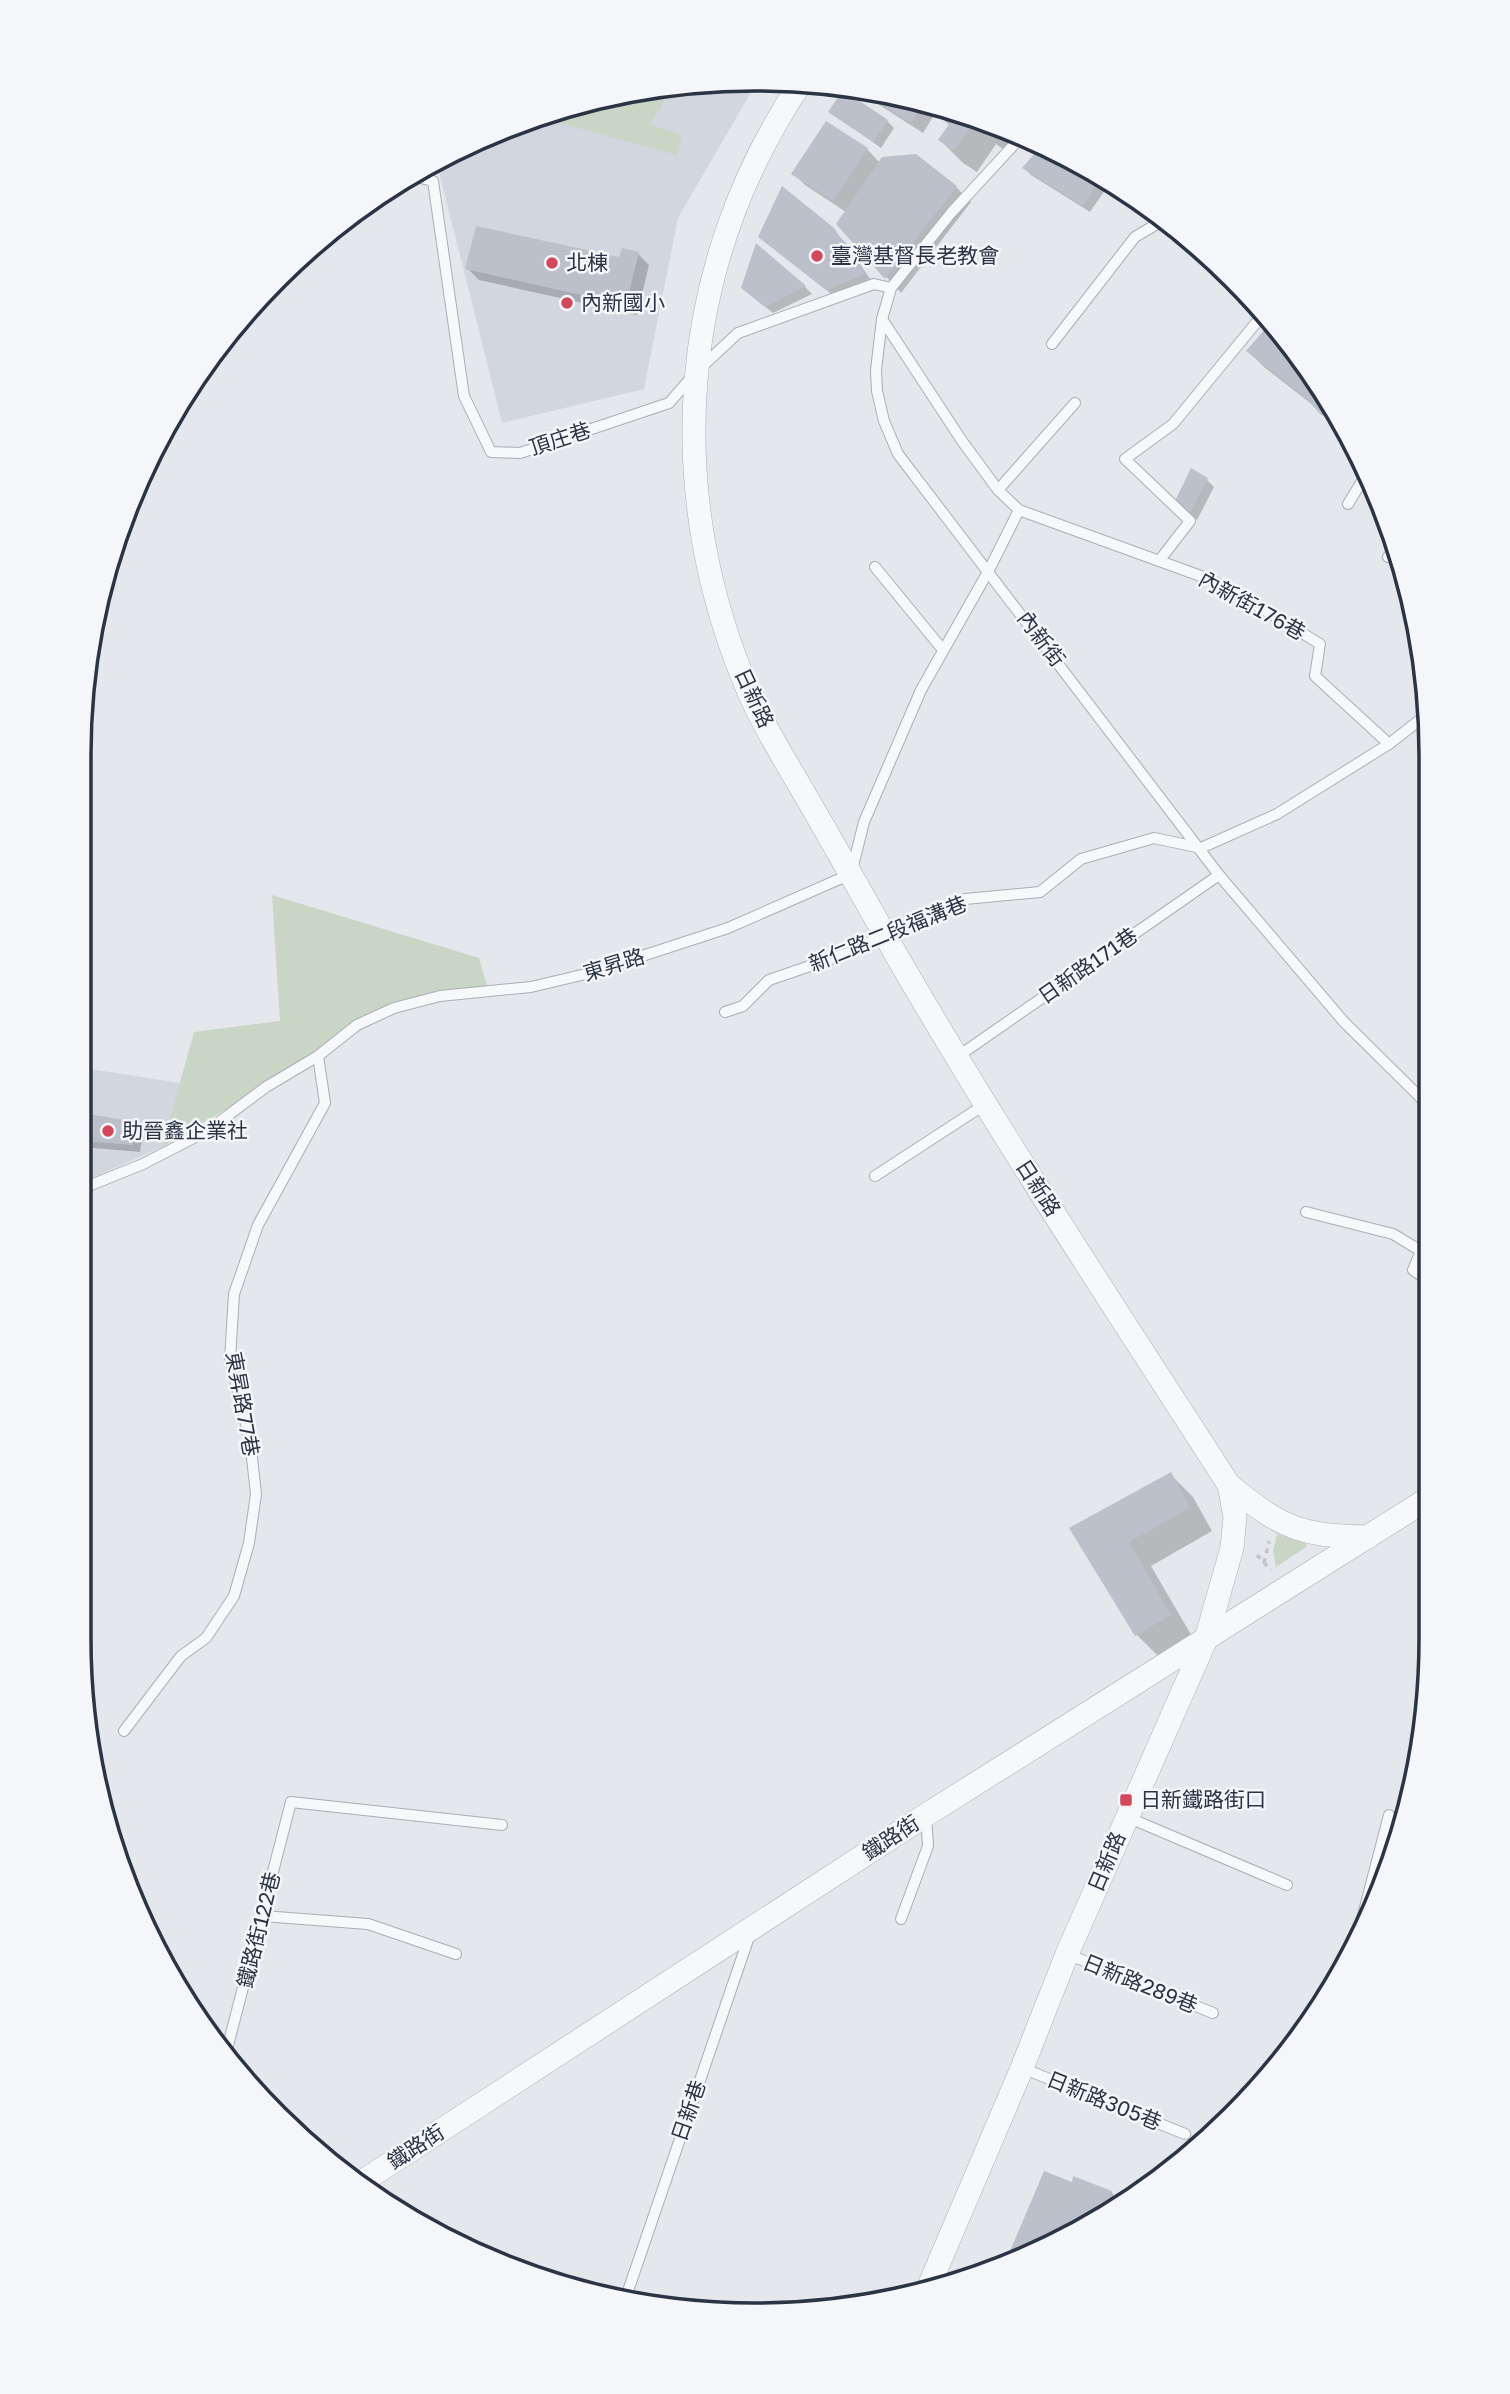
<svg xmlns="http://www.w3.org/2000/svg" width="1510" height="2394" font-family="'Golos Text','Noto Sans TC',sans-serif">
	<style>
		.built { fill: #d2d6de }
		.green { fill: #c9d6c5 }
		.shadow { fill: #0003 }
		.building { fill: #bbc0ca }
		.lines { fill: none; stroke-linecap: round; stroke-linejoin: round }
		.service-casing { stroke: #a9aeb7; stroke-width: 12 }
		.minor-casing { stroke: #a9aeb7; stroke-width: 24 }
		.path { stroke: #c2c5cb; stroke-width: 3.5; stroke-dasharray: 5 5; stroke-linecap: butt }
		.service { stroke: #f7f8fa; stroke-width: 10 }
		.minor { stroke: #f7f8fa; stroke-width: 23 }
		.poi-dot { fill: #d1495b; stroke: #f4f6f9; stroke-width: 2.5 }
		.labels { text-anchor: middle; stroke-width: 5; stroke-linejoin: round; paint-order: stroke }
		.poi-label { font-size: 21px; fill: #2b3445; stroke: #f4f6f9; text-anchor: start }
		.street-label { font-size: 21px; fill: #2b3445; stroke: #f4f6f9 }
		.rim { fill: none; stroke: #2b3445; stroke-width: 3.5 }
	</style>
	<rect width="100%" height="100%" fill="#e4e7ec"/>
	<g class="built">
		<polygon points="757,82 678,218 644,389 502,423 438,168 428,164 537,115 666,85"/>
		<polygon points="82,1011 91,1013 84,1068 180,1083 162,1147 81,1183"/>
	</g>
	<g class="green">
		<polygon points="672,84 660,110 649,124 682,135 677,155 534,116 584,104 607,110 625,105 640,91"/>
		<polygon points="272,895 479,958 489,992 395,1010 162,1147 194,1032 280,1021"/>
		<polygon points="1277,1534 1307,1544 1306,1547 1276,1567 1273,1551"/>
	</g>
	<g class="shadow">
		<polygon points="856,90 930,102 1017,135 1006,151 996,144 977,172 963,163 940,140 950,126 936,112 923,133"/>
		<polygon points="831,112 887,121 894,128 881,148"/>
		<polygon points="1054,148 1110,183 1090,212 1031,175 1024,168"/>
		<polygon points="867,149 880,163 956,187 971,202 901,293 838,224 846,212 805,185 793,173"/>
		<polygon points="833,230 845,242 875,286 839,300 760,237"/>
		<polygon points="757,246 805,287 812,294 773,313 751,295"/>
		<polygon points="638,254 649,265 637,315 479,280 467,268 620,259"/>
		<polygon points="1273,323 1341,417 1346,430 1338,429 1318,409 1264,367 1248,351"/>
		<polygon points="1207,480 1214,487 1197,520 1178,501"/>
		<polygon points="82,1115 135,1123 143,1131 140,1152 82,1147"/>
		<polygon points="1170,1474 1193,1497 1212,1531 1151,1566 1193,1638 1159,1657 1136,1634 1072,1528"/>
		<polygon points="1045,2173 1073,2185 1111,2192 1124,2205 1007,2262"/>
	</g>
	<g class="building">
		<polygon points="843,90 888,120 873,142 828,112"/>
		<polygon points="857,90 925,101 911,123"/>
		<polygon points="938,105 987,123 983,130 973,123 954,151 938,140 950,123 934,112"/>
		<polygon points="826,121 868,148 833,201 791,174"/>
		<polygon points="1043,144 1054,148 1101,178 1083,206 1022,168"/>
		<polygon points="916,154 957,186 885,279 836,224 882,157"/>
		<polygon points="782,186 834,228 865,274 826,290 758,237"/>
		<polygon points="476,226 619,257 622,248 639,252 626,305 465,269"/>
		<polygon points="756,243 806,286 765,307 741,288"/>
		<polygon points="1272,321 1341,417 1321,415 1305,397 1246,351"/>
		<polygon points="1191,468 1208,478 1189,515 1175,501"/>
		<polygon points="82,1113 136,1122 133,1145 82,1141"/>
		<polygon points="1171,1472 1190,1508 1129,1542 1171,1615 1135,1636 1069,1528"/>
		<polygon points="1044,2171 1072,2182 1073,2176 1112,2191 1104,2214 1005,2263"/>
	</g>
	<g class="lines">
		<g class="service-casing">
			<g id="service">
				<polyline points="1022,136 951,213 891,288 882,319 876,370 877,391 884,421 898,454 1219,875 1344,1022 1428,1105"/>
				<polyline points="409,175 433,181 464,396 491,452 520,453 669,403 696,372 738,333 874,284 891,288"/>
				<polyline points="882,319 962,441 998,490 1019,510 1209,579 1243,597 1320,644 1315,676 1389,744"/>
				<polyline points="1052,344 1135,237 1167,218"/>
				<polyline points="998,490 1075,403"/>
				<polyline points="1348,504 1365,476"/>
				<polyline points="1388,557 1395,548"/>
				<polyline points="1159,561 1190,521 1125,459 1173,424 1265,312"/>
				<polyline points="875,567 943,650"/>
				<polyline points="725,1012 743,1006 769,980 848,953 885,934 965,899 1040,892 1081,859 1154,838 1201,848 1277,814 1389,744 1430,712"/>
				<polyline points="957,1057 1219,875"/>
				<polyline points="875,1176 984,1105"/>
				<polyline points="81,1189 143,1164 207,1131 266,1087 318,1056 357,1025 394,1008 440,996 531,987 590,973 728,928 851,874 864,822 921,690 989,570 1019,510"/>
				<polyline points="1306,1212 1393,1234 1421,1251 1413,1270 1427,1280"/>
				<polyline points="124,1731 181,1656 206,1638 234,1596 249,1543 256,1494 250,1440 230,1359 234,1294 258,1225 325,1103 318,1056"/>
				<polyline points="1127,1817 1287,1885"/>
				<polyline points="263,1916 368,1924 456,1954"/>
				<polyline points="901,1919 928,1846 926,1815"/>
				<polyline points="1357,1938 1389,1815"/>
				<polyline points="1067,1954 1213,2013"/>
				<polyline points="225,2057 291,1802 502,1825"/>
				<polyline points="1022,2068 1185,2134"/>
				<polyline points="627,2294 750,1934"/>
			</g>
		</g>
		<g class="minor-casing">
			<g id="minor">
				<path d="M 802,81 C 677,266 661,493 751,697 C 766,730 786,762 804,793 C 836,848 867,903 898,958 C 1002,1138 1117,1311 1229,1485 L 1235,1517 L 1232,1548 L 1206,1639 L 1067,1954 L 1022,2068 L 929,2286"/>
				<path d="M 1229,1485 C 1282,1528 1300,1536 1368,1537"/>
				<polyline points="360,2183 926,1815 1426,1500"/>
			</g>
		</g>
		<g class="path">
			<polyline points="1257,1555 1271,1570"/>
			<polyline points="1264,1563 1269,1541"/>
		</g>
		<use href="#service" class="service"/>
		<use href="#minor" class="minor"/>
	</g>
	<g class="poi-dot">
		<circle cx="817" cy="256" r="7"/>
		<circle cx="552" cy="263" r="7"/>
		<circle cx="567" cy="303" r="7"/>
		<circle cx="108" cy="1131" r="7"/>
		<rect x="1119" y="1793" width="14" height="14" rx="3.5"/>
	</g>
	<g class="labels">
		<g class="poi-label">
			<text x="831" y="263">臺灣基督長老教會</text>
			<text x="566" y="270">北棟</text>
			<text x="581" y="310">內新國小</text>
			<text x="122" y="1138">助晉鑫企業社</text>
			<text x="1140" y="1807">日新鐵路街口</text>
		</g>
		<g class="street-label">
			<text transform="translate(560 439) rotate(-18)" y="7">頂庄巷</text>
			<text transform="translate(1252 606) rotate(29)" y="7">內新街176巷</text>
			<text transform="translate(1041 639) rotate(53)" y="7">內新街</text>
			<text transform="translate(754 698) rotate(65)" y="7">日新路</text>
			<text transform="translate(888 934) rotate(-22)" y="7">新仁路二段福溝巷</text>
			<text transform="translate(614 965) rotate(-17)" y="7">東昇路</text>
			<text transform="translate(1088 966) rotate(-35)" y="7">日新路171巷</text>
			<text transform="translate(1038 1188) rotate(57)" y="7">日新路</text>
			<text transform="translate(242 1404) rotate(80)" y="7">東昇路77巷</text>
			<text transform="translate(891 1838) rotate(-33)" y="7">鐵路街</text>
			<text transform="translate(1107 1862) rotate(-67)" y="7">日新路</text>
			<text transform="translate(259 1930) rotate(-76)" y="7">鐵路街122巷</text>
			<text transform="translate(1140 1984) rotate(22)" y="7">日新路289巷</text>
			<text transform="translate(1104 2101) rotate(22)" y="7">日新路305巷</text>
			<text transform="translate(689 2111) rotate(-71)" y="7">日新巷</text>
			<text transform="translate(416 2147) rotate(-33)" y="7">鐵路街</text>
		</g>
	</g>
	<path d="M0 0H1510V2394H0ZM755 91H755A664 664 0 0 1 1419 755V1639A664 664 0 0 1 755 2303H755A664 664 0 0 1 91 1639V755A664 664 0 0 1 755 91Z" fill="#f4f6f9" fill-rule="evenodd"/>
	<path class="rim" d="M755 91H755A664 664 0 0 1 1419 755V1639A664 664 0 0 1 755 2303H755A664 664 0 0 1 91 1639V755A664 664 0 0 1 755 91Z"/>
</svg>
